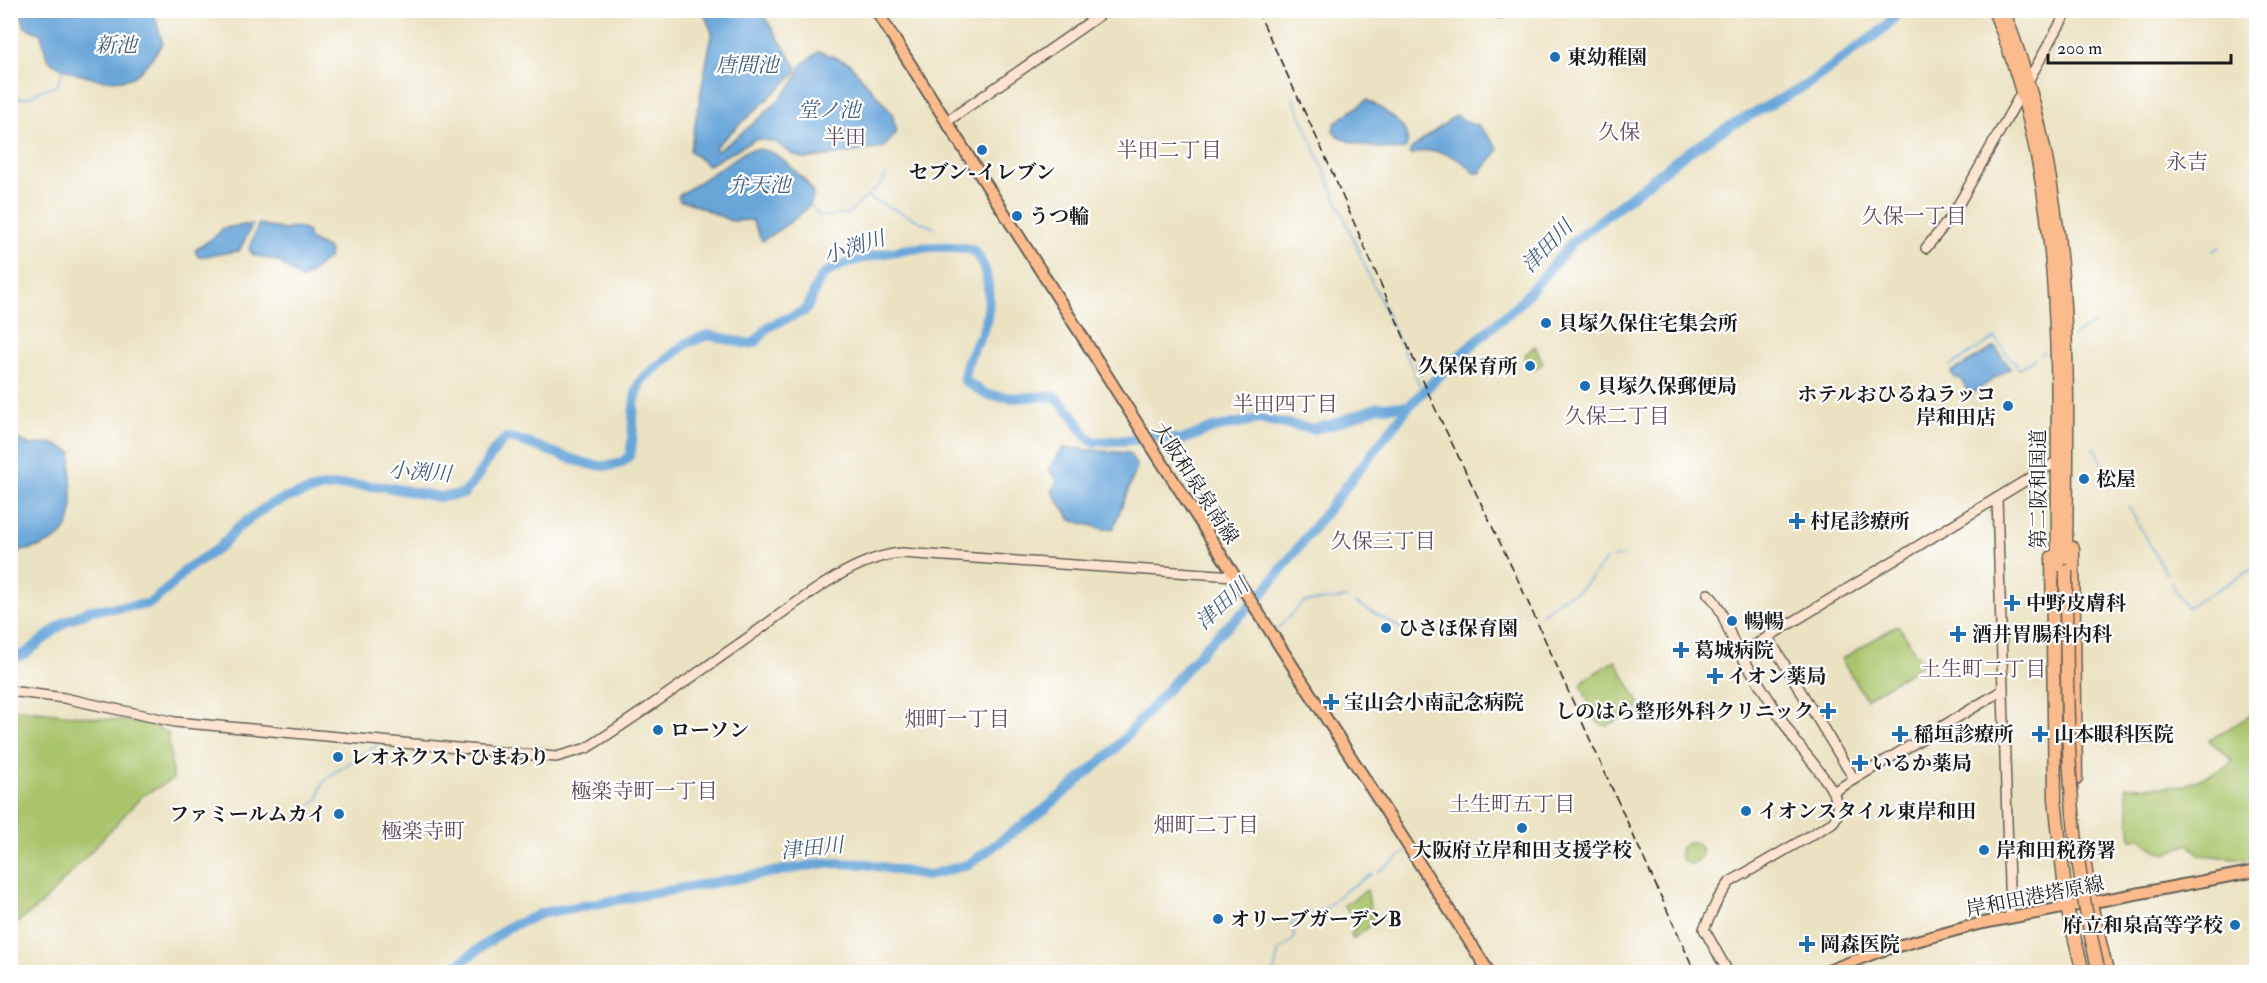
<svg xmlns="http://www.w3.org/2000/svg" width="2267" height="983" font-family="'IM FELL Double Pica','Noto Serif JP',serif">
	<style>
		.green { fill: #a9c46b; stroke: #627044; stroke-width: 1.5 }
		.water { fill: #67a5d9; stroke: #42607a; stroke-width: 1.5 }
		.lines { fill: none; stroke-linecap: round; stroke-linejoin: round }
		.stream { stroke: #67a5d9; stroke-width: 1.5 }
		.river { stroke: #67a5d9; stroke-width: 10 }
		.secondary-casing { stroke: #646156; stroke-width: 12 }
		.primary-casing { stroke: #646156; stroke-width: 14 }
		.highway-casing { stroke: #646156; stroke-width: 15 }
		.secondary { stroke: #fde4d1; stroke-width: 9 }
		.primary { stroke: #fbbb8d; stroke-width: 10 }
		.highway { stroke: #fbbb8d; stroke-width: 12 }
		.rail { stroke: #1c1c1c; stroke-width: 1.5; stroke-dasharray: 9 4.5; stroke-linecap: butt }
		.highway-bridge-casing { stroke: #646156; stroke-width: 15; stroke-linecap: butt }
		.highway-bridge { stroke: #fbbb8d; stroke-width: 12 }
		.poi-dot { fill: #1f6fb2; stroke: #fff; stroke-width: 2 }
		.labels { text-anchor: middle; stroke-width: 4.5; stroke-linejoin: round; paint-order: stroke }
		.poi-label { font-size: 20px; font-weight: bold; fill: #1c1c1c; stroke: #fff; text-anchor: start }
		.street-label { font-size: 20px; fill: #1c1c1c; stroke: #fff }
		.water-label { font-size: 21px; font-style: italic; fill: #42607a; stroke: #fff }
		.neighbourhood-label { font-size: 21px; fill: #614b5a; stroke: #fff }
	</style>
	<rect width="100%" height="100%" fill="#fff"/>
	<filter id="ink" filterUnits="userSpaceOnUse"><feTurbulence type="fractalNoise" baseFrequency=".0167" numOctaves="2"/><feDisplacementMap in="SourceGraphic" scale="12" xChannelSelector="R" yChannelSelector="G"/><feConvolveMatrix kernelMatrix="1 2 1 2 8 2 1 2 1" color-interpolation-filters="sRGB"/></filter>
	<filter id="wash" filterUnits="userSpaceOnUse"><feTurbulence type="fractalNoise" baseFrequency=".008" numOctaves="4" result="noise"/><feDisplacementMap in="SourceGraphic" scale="24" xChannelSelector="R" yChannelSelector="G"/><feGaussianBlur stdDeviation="1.35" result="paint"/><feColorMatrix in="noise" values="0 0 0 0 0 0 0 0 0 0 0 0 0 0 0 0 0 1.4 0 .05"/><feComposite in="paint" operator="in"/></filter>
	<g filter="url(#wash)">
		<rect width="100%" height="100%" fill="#ebe2c1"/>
		<g class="green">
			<polygon points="1535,346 1543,363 1534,370 1524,360 1525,355"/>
			<polygon points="1898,625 1922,662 1921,665 1866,699 1841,659"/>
			<polygon points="1615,660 1641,706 1607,726 1598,723 1581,686 1584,680"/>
			<polygon points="11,708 150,724 168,733 173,779 142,796 42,904 11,927"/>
			<polygon points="2253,714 2256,722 2256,860 2200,855 2188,844 2165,854 2148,845 2141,837 2131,840 2126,787 2183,786 2224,769 2233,761 2209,740"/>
			<circle cx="1691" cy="853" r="11"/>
			<polygon points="1367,890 1373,923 1353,939 1351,934 1360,922 1343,906"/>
		</g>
		<g class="water">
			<path d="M 20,11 L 153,11 L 163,43 C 155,54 146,67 136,75 C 117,89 62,73 47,58 L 41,34 L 25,27 Z"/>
			<path d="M 703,11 L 761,11 L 797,68 L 796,73 L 715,147 L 717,151 C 739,136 796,93 801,66 L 819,51 L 849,63 L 892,113 L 897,132 L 883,148 L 805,159 L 792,154 L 775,142 L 756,139 L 708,165 L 690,151 L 712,33 Z"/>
			<path d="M 1367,100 C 1381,108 1417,129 1405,149 C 1389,151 1340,145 1333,130 L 1335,123 Z"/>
			<path d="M 1456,115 L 1472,125 L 1478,125 L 1499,149 L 1480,173 L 1475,173 C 1460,157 1434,144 1412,155 L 1409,153 L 1411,149 Z"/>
			<path d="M 757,149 C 773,150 782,158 793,169 C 800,176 811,184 813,195 C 815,210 773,233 762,241 L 752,220 L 731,221 L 688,202 L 680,201 L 678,196 L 746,151 Z"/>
			<polygon points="253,224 239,251 198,257 195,250 217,235 223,228"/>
			<path d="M 259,224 L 285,230 C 294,225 300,227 308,232 L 308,238 L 330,250 L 329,257 L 302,280 L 278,261 L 253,255 L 249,249 Z"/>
			<polygon points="1995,347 2010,368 1970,395 1960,378 1955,378 1951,372"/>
			<path d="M 10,436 L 31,445 L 51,443 L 72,452 C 66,503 92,540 20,551 L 11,545 Z"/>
			<polygon points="1063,448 1129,453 1137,467 1113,529 1104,529 1071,520 1052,492 1057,480 1049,469"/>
		</g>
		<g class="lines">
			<g class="stream">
				<polyline points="1574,10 1578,13 1585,10"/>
				<polyline points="1631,10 1637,10"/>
				<polyline points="1293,97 1370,278 1423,392"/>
				<polyline points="10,99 30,97 41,90 57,86 64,68"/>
				<polyline points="2253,168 2256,174"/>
				<polyline points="868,197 934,228"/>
				<polyline points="810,205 820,217 849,213 882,183 886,175"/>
				<polyline points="2213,251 2220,247"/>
				<polyline points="2072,337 2093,324"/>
				<polyline points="2040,354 2044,351"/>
				<polyline points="1950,366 1995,338 2019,369 2035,358"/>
				<polyline points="2093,447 2119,490"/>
				<polyline points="2128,506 2166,573"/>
				<polyline points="1612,558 1622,556"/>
				<polyline points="2171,582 2186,608 2256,567"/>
				<polyline points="1356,603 1409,633 1439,633 1517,614"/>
				<polyline points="1523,611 1525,611"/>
				<polyline points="1542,614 1560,599 1580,590 1607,559"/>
				<polyline points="1277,629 1304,602 1347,598"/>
				<polyline points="302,812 319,798 321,786 329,776 378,745"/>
				<polyline points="1378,872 1406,852"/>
				<polyline points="1274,972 1278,952 1295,938 1291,923 1326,908 1343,892 1372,874"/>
			</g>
			<g class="river">
				<path d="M 10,659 L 25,654 L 65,622 L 91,610 L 149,604 L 171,586 L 186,569 L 219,548 L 237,528 L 269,505 L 289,497 L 323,487 L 350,485 L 386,487 L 439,497 L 463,494 C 481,477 487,454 506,438 C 536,439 605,485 628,457 C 637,448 627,399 643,378 L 687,343 L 708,335 L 749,344 L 756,342 L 768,327 L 806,310 C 813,299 815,282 825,274 C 848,255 948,239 974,251 C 992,271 992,310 982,333 C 976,346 962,366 965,381 L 987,395 L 1015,398 L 1054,396 L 1073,415 L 1086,437 L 1093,442 L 1133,440 L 1155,436 L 1182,440 L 1213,428 L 1259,419 L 1313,429 L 1331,425 L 1378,407 L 1409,406"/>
				<polyline points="448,972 507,928 543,913 824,863 866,864 927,876 969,864 1045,809 1112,752 1209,643 1258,599 1409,406 1459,356 1520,303 1573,242 1682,156 1728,127 1805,86 1882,30 1901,10"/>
			</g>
		</g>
	</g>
	<g filter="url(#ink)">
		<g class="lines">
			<g class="secondary-casing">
				<g id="secondary">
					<polyline points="1499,10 1500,14"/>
					<polyline points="946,122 1107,10"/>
					<polyline points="1926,248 1952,216 2068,10"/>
					<polyline points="1997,498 2010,917"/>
					<path d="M 1708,594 C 1724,608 1728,636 1740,654 C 1759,682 1776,711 1794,739 C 1806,757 1854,803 1832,823 L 1730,882 L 1718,899 L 1704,929 L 1728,972"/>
					<polyline points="1768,637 1854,779"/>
					<polyline points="1740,654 2061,459"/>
					<path d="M 10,691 L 64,698 L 175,722 L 556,757 L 587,748 C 639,715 689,679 739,644 C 783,614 849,556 902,553 L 1234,576"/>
					<polyline points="1833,792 2003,690"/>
				</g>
			</g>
			<g class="primary-casing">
				<g id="primary">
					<polyline points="876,10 1152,447 1489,972"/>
					<polyline points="1825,972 1880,951 1978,924 2256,871"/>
				</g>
			</g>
			<g class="highway-casing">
				<g id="highway">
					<path d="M 1994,10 C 2070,196 2056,377 2058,572"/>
					<path d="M 2003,10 C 2075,190 2068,368 2066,558"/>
					<polyline points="2073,548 2076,779"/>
					<polyline points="2052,557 2055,799 2067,908 2083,972"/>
					<polyline points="2082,847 2091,904 2107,972"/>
				</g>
			</g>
			<use href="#secondary" class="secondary"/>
			<use href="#primary" class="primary"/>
			<use href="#highway" class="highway"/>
			<polyline class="rail" points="1257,10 1321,147 1434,406 1518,580 1695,972"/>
			<g class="highway-bridge-casing">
				<path id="highway-bridge" d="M 2066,571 C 2067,712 2065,835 2099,972"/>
			</g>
			<use href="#highway-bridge" class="highway-bridge"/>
		</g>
	</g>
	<g class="poi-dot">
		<circle cx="1555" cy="57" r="6"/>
		<circle cx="982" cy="150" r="6"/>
		<circle cx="1017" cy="216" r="6"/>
		<circle cx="1546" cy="323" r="6"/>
		<circle cx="1530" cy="366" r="6"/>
		<circle cx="1585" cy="386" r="6"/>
		<circle cx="2008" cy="406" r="6"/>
		<circle cx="2084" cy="479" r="6"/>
		<path d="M1794 512h6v6h6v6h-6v6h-6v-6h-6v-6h6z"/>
		<path d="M2009 594h6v6h6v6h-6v6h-6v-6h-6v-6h6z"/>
		<circle cx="1732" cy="621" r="6"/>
		<circle cx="1386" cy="628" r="6"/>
		<path d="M1955 625h6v6h6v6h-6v6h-6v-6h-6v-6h6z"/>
		<path d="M1678 641h6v6h6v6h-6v6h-6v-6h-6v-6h6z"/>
		<path d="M1712 667h6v6h6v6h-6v6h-6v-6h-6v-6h6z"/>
		<path d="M1328 693h6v6h6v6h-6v6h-6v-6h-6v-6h6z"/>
		<path d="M1825 702h6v6h6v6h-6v6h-6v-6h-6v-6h6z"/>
		<circle cx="658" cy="730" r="6"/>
		<path d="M1897 725h6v6h6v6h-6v6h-6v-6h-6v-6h6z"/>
		<path d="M2037 725h6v6h6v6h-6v6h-6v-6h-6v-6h6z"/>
		<circle cx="338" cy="757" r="6"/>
		<path d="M1857 754h6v6h6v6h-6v6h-6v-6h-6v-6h6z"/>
		<circle cx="1746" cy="811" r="6"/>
		<circle cx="339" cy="814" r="6"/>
		<circle cx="1522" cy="828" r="6"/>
		<circle cx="1984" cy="850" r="6"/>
		<circle cx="1218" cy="919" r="6"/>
		<circle cx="2235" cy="925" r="6"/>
		<path d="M1804 935h6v6h6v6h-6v6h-6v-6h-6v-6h6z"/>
	</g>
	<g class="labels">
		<g class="poi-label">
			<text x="1567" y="64">東幼稚園</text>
			<text x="982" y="179" text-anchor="middle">セブン-イレブン</text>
			<text x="1029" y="223">うつ輪</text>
			<text x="1558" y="330">貝塚久保住宅集会所</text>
			<text x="1518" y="373" text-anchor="end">久保保育所</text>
			<text x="1597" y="393">貝塚久保郵便局</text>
			<text x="1996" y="401" text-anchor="end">ホテルおひるねラッコ<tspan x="1996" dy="23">岸和田店</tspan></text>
			<text x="2096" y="486">松屋</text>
			<text x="1810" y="528">村尾診療所</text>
			<text x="2026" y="610">中野皮膚科</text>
			<text x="1744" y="628">暢暢</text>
			<text x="1398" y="635">ひさほ保育園</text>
			<text x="1972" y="641">酒井胃腸科内科</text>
			<text x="1694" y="657">葛城病院</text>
			<text x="1727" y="683">イオン薬局</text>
			<text x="1344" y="709">宝山会小南記念病院</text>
			<text x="1814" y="718" text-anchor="end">しのはら整形外科クリニック</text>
			<text x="670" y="737">ローソン</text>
			<text x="1914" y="741">稲垣診療所</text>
			<text x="2054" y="741">山本眼科医院</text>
			<text x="350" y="764">レオネクストひまわり</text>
			<text x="1872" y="770">いるか薬局</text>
			<text x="1758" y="818">イオンスタイル東岸和田</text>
			<text x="327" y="821" text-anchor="end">ファミールムカイ</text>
			<text x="1522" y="857" text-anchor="middle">大阪府立岸和田支援学校</text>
			<text x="1996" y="857">岸和田税務署</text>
			<text x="1230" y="926">オリーブガーデンB</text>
			<text x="2223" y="932" text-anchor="end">府立和泉高等学校</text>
			<text x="1820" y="951">岡森医院</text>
		</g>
		<g class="street-label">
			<text transform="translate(1196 483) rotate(57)" y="7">大阪和泉泉南線</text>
			<text transform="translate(2038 489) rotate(-90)" y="7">第二阪和国道</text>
			<text transform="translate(2035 896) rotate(-11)" y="7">岸和田港塔原線</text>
		</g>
		<g class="water-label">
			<text x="116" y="52">新池</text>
			<text x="747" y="72">唐間池</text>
			<text x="829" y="117">堂ノ池</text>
			<text x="759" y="192">弁天池</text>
			<text transform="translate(1547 246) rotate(-46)" y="7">津田川</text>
			<text transform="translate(854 247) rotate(-18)" y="7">小渕川</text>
			<text transform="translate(420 472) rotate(4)" y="7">小渕川</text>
			<text transform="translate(1222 604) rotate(-43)" y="7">津田川</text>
			<text transform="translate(812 848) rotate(-6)" y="7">津田川</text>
		</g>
		<g class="neighbourhood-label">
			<text x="1619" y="139">久保</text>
			<text x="845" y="144">半田</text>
			<text x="1169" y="157">半田二丁目</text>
			<text x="2187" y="169">永吉</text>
			<text x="1914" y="223">久保一丁目</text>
			<text x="1285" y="411">半田四丁目</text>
			<text x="1617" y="423">久保二丁目</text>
			<text x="1383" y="548">久保三丁目</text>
			<text x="1983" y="676">土生町二丁目</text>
			<text x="957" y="726">畑町一丁目</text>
			<text x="644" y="798">極楽寺町一丁目</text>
			<text x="1512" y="811">土生町五丁目</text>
			<text x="1206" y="832">畑町二丁目</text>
			<text x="423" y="838">極楽寺町</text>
		</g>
	</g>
	<rect width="2267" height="983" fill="none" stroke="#fff" stroke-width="36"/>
	<path d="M2048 54v9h183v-9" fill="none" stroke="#1c1c1c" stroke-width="3"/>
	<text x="2057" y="54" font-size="18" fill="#1c1c1c" stroke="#ffffff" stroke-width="4.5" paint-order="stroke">200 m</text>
</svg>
